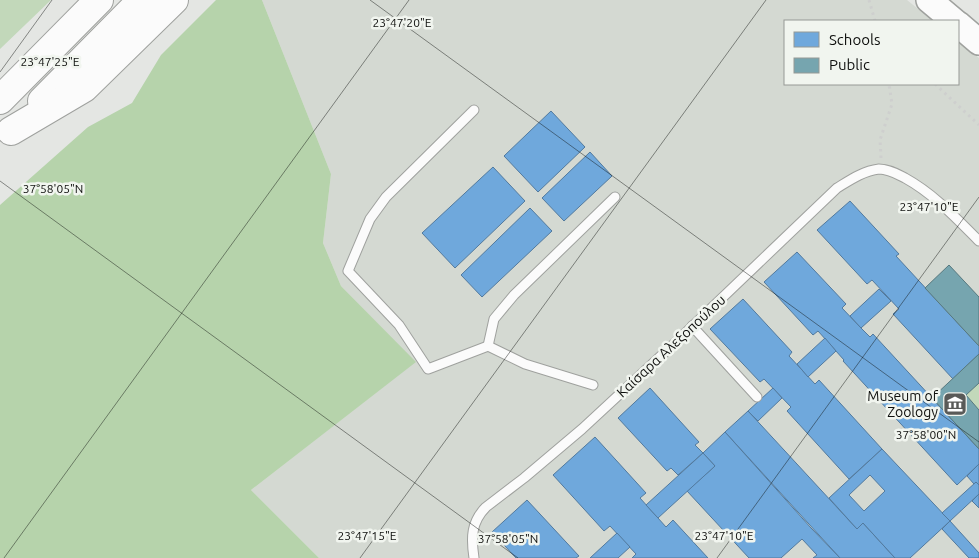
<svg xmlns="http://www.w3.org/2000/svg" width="979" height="558" font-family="Ubuntu,sans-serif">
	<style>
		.built { fill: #d4d9d2 }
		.green { fill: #c2d8ba }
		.forest { fill: #b6d3ab }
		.schools { fill: #6fa8dc; stroke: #527a9e; fill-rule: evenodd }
		.public { fill: #76a5af; stroke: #57787e }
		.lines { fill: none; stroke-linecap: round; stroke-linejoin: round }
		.service-casing { stroke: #9fa19e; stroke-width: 11 }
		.secondary-casing { stroke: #9fa19e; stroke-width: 28 }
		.primary-casing { stroke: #9fa19e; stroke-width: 30 }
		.path { stroke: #cecfce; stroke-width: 3; stroke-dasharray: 2.5 4; stroke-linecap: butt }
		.service { stroke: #fbfbfb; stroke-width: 9 }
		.secondary { stroke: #fbfbfb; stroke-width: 25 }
		.primary { stroke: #fbfbfb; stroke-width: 28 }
		.ticks { fill: none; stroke: #0e0f0d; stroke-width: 1; stroke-opacity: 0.45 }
		.labels { text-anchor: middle; stroke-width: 5; stroke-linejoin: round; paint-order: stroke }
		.street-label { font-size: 14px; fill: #0e0f0d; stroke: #f1f5ef }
		.poi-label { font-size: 14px; fill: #0e0f0d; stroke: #f1f5ef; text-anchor: end }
		.ticks-label { font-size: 12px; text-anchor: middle; fill: #0e0f0d; stroke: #f1f5ef; stroke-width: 5; stroke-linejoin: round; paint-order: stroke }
	</style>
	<rect width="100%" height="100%" fill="#e4e6e3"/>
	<polygon class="built" points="262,0 907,0 933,21 785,21 785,84 958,84 958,41 979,58 979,558 319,558 251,490 415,362 341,286 323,243 331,174"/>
	<g class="green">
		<polygon points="0,0 51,0 0,49"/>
		<polygon points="979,383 979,410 966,395"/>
	</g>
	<polygon class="forest" points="216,0 262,0 331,174 323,243 341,286 416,362 251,490 319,558 0,558 0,205 88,127 132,103 161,55"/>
	<g class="schools">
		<polygon points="551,111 585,147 538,192 504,156"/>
		<polygon points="590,152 612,176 564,221 542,198"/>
		<polygon points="493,167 525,201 455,268 422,233"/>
		<polygon points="850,201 899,254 896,256 979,346 979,354 953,379 893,314 899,309 872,280 867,284 817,230"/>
		<polygon points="530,208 552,231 482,297 461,275"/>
		<polygon points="797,252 846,304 842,308 861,328 870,337 873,334 979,449 979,464 957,485 843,361 844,360 818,331 813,335 764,282"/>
		<polygon points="879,289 891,301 861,328 850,316"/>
		<polygon points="743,299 792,352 789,356 815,384 819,380 882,449 849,479 787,411 791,407 764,379 760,382 710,329"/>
		<polygon points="825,338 836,351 808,377 797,364"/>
		<polygon points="650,388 699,442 695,445 703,453 678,475 671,468 667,471 618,418"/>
		<polygon points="773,388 782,398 758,421 748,411"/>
		<polygon points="748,411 857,529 863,523 895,558 840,558 725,432"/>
		<polygon points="725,432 811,528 840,558 813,558 817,555 802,539 781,558 749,558 687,491 715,466 703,453"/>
		<polygon points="595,437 646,493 640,498 658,518 666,527 673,520 708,558 632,558 636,554 610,526 604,531 553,475"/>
		<path d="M 882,449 L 950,521 L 910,558 L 895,558 L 863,523 L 857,529 L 829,498 ZM 870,475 L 885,491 L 864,511 L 849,495 Z"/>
		<polygon points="703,453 715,466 658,518 646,505"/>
		<polygon points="979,464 979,485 976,482 974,484 967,476"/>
		<polygon points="976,482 979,485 979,494 950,521 942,513"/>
		<polygon points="979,494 979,508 972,501"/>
		<polygon points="527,500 579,556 576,558 516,558 492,532"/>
		<polygon points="950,521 979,553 979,558 969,558 942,529"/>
		<polygon points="617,533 630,547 618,558 590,558"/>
	</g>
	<g class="public">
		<polygon points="949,265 979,297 979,346 925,288"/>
		<polygon points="979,354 979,383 966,395 979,410 979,449 932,398"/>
	</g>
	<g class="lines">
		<g class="service-casing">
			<g id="service">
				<polyline points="474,110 386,197 370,219 348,271 399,325 428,369 488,346 525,364 593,385"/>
				<polyline points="692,326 757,397"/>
				<polyline points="488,346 494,319 514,295 615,197"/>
				<path d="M 474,558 C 471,538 471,522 486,507 L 524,478 L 582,429 L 677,341 L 837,188 C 850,180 863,171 879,169 C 889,169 897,174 905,178 C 934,194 956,218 979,241"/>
			</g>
		</g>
		<g class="secondary-casing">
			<g id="secondary">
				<polyline points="929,0 954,21"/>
				<polyline points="958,24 979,42"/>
			</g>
		</g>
		<g class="primary-casing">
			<g id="primary">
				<polyline points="0,100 99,0"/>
				<polyline points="42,101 142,0"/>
				<polyline points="11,131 84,88 174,0"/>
			</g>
		</g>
		<g class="path">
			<polyline points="869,0 875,21"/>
			<polyline points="935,84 979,125"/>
			<polyline points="881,158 880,140 892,104 889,84"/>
		</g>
		<use href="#service" class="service"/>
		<use href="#secondary" class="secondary"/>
		<use href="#primary" class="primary"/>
	</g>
	<path class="ticks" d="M 370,0 L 979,442M 0,72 L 52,0M 0,181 L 518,558M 4,558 L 409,0M 360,558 L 766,0M 717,558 L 979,197"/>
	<defs>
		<g id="museum-square" transform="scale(1.25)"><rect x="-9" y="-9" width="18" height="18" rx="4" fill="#595a58" stroke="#f1f5ef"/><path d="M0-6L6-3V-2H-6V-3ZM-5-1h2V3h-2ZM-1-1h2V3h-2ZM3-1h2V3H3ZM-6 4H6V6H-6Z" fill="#fff"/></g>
	</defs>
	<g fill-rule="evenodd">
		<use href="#museum-square" x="955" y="404"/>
	</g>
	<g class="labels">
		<g class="street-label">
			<text transform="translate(671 346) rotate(-43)" y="5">Καίσαρα Αλεξοπούλου</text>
		</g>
		<g class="poi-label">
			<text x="938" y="401">Museum of<tspan x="938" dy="16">Zoology</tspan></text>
		</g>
	</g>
	<g class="ticks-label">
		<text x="402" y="27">23°47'20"E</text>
		<text x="50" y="66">23°47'25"E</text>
		<text x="53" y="193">37°58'05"N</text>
		<text x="929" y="211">23°47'10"E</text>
		<text x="926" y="439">37°58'00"N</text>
		<text x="367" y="540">23°47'15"E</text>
		<text x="724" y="540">23°47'10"E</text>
		<text x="508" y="543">37°58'05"N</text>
	</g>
	<rect x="784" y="20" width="175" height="65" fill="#f1f5ef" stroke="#969995"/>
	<rect x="794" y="32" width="25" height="15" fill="#6fa8dc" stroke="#969995"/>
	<text x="829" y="45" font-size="15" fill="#0e0f0d">Schools</text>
	<rect x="794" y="58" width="25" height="15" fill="#76a5af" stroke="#969995"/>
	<text x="829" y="70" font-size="15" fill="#0e0f0d">Public</text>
</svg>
